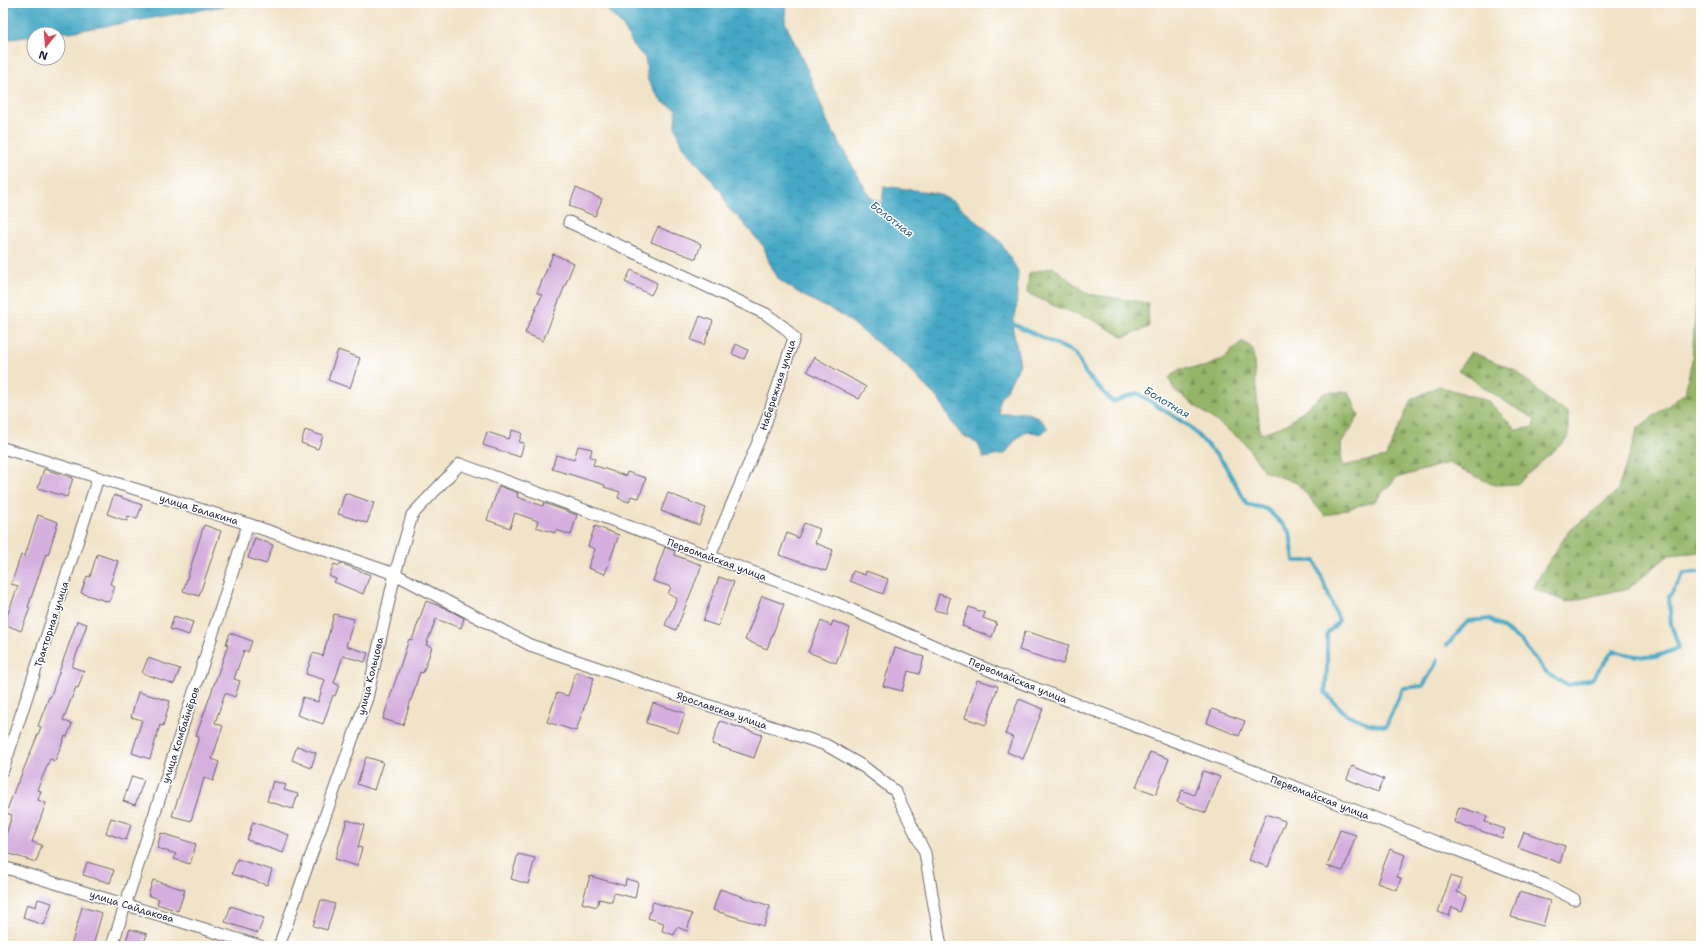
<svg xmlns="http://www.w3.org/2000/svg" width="1704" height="949" font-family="'Shantell Sans',sans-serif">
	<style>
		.forest { fill: url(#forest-firs); stroke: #5b6c52 }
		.water { fill: url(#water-ripples); stroke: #346580 }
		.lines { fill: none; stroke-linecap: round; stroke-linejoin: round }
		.stream { stroke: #45a8c5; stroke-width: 4 }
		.building { fill: #d5afde }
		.street-casing { stroke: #6a666c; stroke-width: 13 }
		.street { stroke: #fff; stroke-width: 11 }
		.labels { text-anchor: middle; stroke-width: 3; stroke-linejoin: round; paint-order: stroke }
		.street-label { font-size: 10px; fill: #22223b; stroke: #fff }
		.water-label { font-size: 11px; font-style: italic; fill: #325e79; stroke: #fff }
	</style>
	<defs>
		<pattern id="forest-firs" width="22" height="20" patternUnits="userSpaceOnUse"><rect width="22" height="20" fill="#94b568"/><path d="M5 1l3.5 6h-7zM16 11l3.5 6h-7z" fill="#789357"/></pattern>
		<pattern id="water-ripples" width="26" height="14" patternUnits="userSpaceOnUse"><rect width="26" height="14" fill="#45a8c5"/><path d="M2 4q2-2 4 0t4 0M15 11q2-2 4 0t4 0" fill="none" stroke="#3988a1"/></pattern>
	</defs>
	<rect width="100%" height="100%" fill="#fff"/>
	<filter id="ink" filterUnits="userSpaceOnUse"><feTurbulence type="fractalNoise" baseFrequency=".025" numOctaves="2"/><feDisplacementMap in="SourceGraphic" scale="8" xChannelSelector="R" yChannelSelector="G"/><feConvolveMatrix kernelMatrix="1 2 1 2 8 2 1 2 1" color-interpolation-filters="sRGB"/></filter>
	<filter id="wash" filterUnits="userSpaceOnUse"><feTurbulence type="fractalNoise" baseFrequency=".012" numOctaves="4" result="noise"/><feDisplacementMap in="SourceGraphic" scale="16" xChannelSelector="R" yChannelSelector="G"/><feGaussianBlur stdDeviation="0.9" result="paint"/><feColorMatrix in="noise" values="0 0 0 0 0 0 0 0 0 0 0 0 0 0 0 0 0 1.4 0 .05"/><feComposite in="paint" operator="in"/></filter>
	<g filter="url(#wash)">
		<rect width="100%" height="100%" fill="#f1e3c7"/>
		<g class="forest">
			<polygon points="1701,265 1701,552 1669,555 1629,588 1566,602 1532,588 1568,532 1617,492 1638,428 1685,393 1692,360 1698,268"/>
			<polygon points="1053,267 1088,294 1148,303 1149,327 1124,337 1093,320 1059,308 1027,293 1029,273"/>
			<polygon points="1242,341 1253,349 1260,434 1287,424 1326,392 1349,392 1359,416 1341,444 1342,466 1386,457 1411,400 1439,386 1488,401 1517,430 1533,427 1535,419 1512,406 1458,370 1471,352 1515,370 1549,401 1568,413 1568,438 1517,484 1494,485 1448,463 1396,478 1375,501 1325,516 1297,483 1264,471 1244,442 1174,390 1169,378 1180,369 1204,367 1222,360"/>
		</g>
		<g class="water">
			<polygon points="3,3 242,3 70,32 34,34 34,36 3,40"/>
			<path d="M 590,3 L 786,3 L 785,22 L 809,74 L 828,123 L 870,197 L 882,204 L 884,186 L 936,193 L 954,202 L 999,240 L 1018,271 L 1016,313 L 1012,325 L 1020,364 L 1006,391 L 999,400 L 999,414 C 1023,414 1031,407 1048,428 L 1041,434 L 1027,431 L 1016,439 L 1005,454 L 984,458 L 978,444 L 961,434 L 950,420 L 939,400 L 904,364 L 845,317 L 802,295 L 779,280 L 769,262 L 764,247 L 738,217 L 728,208 L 721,191 L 683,146 L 675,126 L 676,109 L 661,101 L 648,81 L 645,58 L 635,48 L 623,26 L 606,9 Z"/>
		</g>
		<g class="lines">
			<g class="stream">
				<polyline points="1009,322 1075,353 1086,374 1113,402 1137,393 1189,426 1223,462 1247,504 1267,509 1290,532 1294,561 1315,561 1339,621 1327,634 1327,668 1325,693 1346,714 1370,724 1386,726 1403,688 1423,686 1438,660"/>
				<path d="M 1447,645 L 1468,621 L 1490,619 L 1520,640 L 1547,674 L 1569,685 L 1592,679 L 1613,651 C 1641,657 1652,662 1679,647 L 1671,624 L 1669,597 L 1684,573 L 1701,572"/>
			</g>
		</g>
		<g id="blocks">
			<g class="building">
				<polygon points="576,188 602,199 595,216 569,206"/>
				<polygon points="658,227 701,244 696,259 651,242"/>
				<polygon points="553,254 574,263 543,341 525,333 542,295 537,293"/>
				<polygon points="631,270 657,283 651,295 625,282"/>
				<polygon points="700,316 713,321 704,345 691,340"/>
				<polygon points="736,344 748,350 744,359 732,354"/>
				<polygon points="338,350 360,358 350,388 328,380"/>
				<polygon points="814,357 866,387 859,399 807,371"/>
				<polygon points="305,430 323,436 318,449 301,443"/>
				<polygon points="512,430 522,433 519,442 524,443 520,457 483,445 487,432 509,439"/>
				<polygon points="578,446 592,449 590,457 595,458 593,465 626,476 627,472 646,478 639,498 631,496 629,502 618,498 620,492 604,487 605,485 552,469 556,455 574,460"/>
				<polygon points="44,469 73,478 67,497 38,488"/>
				<polygon points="499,486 518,493 517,497 543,506 544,503 577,515 571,535 556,530 555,533 536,527 538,521 515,513 510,528 487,520"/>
				<polygon points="345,493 374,503 367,523 338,514"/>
				<polygon points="668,493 706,508 699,525 661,511"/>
				<polygon points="114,495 142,505 137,519 128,516 127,521 107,514"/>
				<polygon points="38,515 58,522 48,555 46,554 28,607 30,608 21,631 4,624 18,586 11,584 21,555 25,556"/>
				<polygon points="804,523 820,529 815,543 833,550 826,571 779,555 787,533 798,538"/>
				<polygon points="204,525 221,531 199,596 183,591"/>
				<polygon points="595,526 619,535 605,574 588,568 595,549 588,546"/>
				<polygon points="255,538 273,545 266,564 248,558"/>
				<polygon points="665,547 675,551 674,555 702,565 676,630 665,625 677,598 668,594 671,587 653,581"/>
				<polygon points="97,554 118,561 110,584 115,586 109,602 81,593 87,576 90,577"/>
				<polygon points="340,563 370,575 363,594 334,582 336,579 329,576 334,564 339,566"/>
				<polygon points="853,571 865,575 866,571 888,579 883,594 850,581"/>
				<polygon points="719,577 734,582 718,626 703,621"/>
				<polygon points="939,594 950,598 946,613 934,610"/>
				<polygon points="762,596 784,604 767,649 745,640"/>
				<polygon points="426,601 445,608 464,618 461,628 436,619 426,645 432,647 423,673 420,672 403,725 383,719 409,639 412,640"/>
				<polygon points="969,607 985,613 983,618 997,623 992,637 962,626"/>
				<polygon points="334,614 354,619 346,646 368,653 365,662 343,656 334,683 339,685 335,696 333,695 323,724 297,715 303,697 318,702 325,680 306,674 313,653 323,656"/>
				<polygon points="174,616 193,622 189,635 170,629"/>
				<polygon points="77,621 87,624 72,667 84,671 78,688 76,687 63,720 72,724 67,737 65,736 55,761 50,759 37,790 41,791 38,800 46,803 32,842 42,845 36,862 3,852 3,845 12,815 6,813 17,783 18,783 41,727 38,726 49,697 50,698"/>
				<polygon points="821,621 831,626 833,621 850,628 836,663 808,652"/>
				<polygon points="1025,631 1069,645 1063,664 1019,650"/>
				<polygon points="230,633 252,641 248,652 244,650 234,679 240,681 235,697 225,693 215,723 223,726 212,759 219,762 213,781 204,778 191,821 172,816 199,737 196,736 228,645 226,644"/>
				<polygon points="895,648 924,657 919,674 908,671 902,691 883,686"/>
				<polygon points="148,658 180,669 174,684 142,673"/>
				<polygon points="576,672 594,678 576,731 547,722 557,693 568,696"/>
				<polygon points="977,680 998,686 986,725 965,718"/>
				<polygon points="138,692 170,701 163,726 160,725 150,759 132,753 142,720 131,717"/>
				<polygon points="1019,699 1043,709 1023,759 1007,752 1013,737 1005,734"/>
				<polygon points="653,703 685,713 678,733 646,723"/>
				<polygon points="1212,709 1245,721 1239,736 1207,723"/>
				<polygon points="720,721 762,735 754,758 712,744"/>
				<polygon points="297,746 316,753 311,768 292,760"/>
				<polygon points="1150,752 1169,759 1156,794 1136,787"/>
				<polygon points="366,757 383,762 374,790 357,784"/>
				<polygon points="1352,766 1384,779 1378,792 1347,779"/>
				<polygon points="1203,771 1220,777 1206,813 1177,802 1182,790 1194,795"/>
				<polygon points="132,776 144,780 135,805 123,801"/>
				<polygon points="273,781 286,785 284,790 298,794 293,809 267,801"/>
				<polygon points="1459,807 1487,816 1485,822 1505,829 1502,838 1454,822"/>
				<polygon points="1266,814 1285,821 1268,867 1249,860"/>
				<polygon points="111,818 131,824 126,840 106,833"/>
				<polygon points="347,820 364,825 358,847 362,848 357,866 335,859"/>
				<polygon points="253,822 289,835 283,853 247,840"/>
				<polygon points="1340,830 1356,835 1343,871 1327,866"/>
				<polygon points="1524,832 1565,846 1560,863 1518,848"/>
				<polygon points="161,833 196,844 190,864 174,859 176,854 157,848"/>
				<polygon points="1390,849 1405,855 1397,877 1401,878 1397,890 1377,883"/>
				<polygon points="518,854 535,858 528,884 511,879"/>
				<polygon points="237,859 272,870 267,885 232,874"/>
				<polygon points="87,862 114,870 110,883 83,875"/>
				<polygon points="590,876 625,886 626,879 638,882 635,898 614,893 612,902 599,899 597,907 582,903"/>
				<polygon points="1451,876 1462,880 1457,892 1467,896 1462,911 1452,907 1449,916 1438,912"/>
				<polygon points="153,880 185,890 178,911 157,904 159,899 148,895"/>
				<polygon points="720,889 770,906 764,926 713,910"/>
				<polygon points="1519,892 1550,901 1543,926 1511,917"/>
				<polygon points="38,899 52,903 44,925 23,918 27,904 36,907"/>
				<polygon points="321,900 335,904 327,930 313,926"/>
				<polygon points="653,902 692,914 687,931 677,927 674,935 662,931 664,923 648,918"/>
				<polygon points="231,906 264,918 258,933 225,922"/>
				<polygon points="82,907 102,913 93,946 71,946"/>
				<polygon points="130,929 147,934 143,946 124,946"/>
			</g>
		</g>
	</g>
	<g filter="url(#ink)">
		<use href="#blocks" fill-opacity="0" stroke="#6a666c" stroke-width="1"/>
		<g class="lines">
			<g class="street-casing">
				<g id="street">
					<polyline points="569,222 766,314 785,328 794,338 764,428 710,556"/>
					<polyline points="3,448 248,524 395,574 530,645 826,745 864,767 895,791 925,853 941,946"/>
					<polyline points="3,770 98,478"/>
					<polyline points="3,867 260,946"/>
					<polyline points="112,946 248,524"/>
					<polyline points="279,946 367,698 395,574 412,515 460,464 836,603 998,674 1303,790 1544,884 1574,899"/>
				</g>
			</g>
			<use href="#street" class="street"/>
		</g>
	</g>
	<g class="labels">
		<g class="street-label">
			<text transform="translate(777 385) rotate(-72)" y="4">Набережная улица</text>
			<text transform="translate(199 509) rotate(17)" y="4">улица Балакина</text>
			<text transform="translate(717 559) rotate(20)" y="4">Первомайская улица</text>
			<text transform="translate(51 624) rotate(-72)" y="4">Тракторная улица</text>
			<text transform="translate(370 676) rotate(-76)" y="4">улица Кольцова</text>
			<text transform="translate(1018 680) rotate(22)" y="4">Первомайская улица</text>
			<text transform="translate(722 710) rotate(19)" y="4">Ярославская улица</text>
			<text transform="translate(180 735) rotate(-72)" y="4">улица Комбайнёров</text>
			<text transform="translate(1320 797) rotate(21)" y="4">Первомайская улица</text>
			<text transform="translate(132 906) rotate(17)" y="4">улица Сайдакова</text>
		</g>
		<g class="water-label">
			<text transform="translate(892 219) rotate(38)" y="4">Болотная</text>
			<text transform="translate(1167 402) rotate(31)" y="4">Болотная</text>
		</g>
	</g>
	<rect width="1704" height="949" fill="none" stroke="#fff" stroke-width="16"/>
	<g transform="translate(46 46) rotate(197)"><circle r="19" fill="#ffffff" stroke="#a7a7b1"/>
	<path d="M0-3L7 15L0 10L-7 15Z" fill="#d1495b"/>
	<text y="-6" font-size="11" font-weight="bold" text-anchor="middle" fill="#22223b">N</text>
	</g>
</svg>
